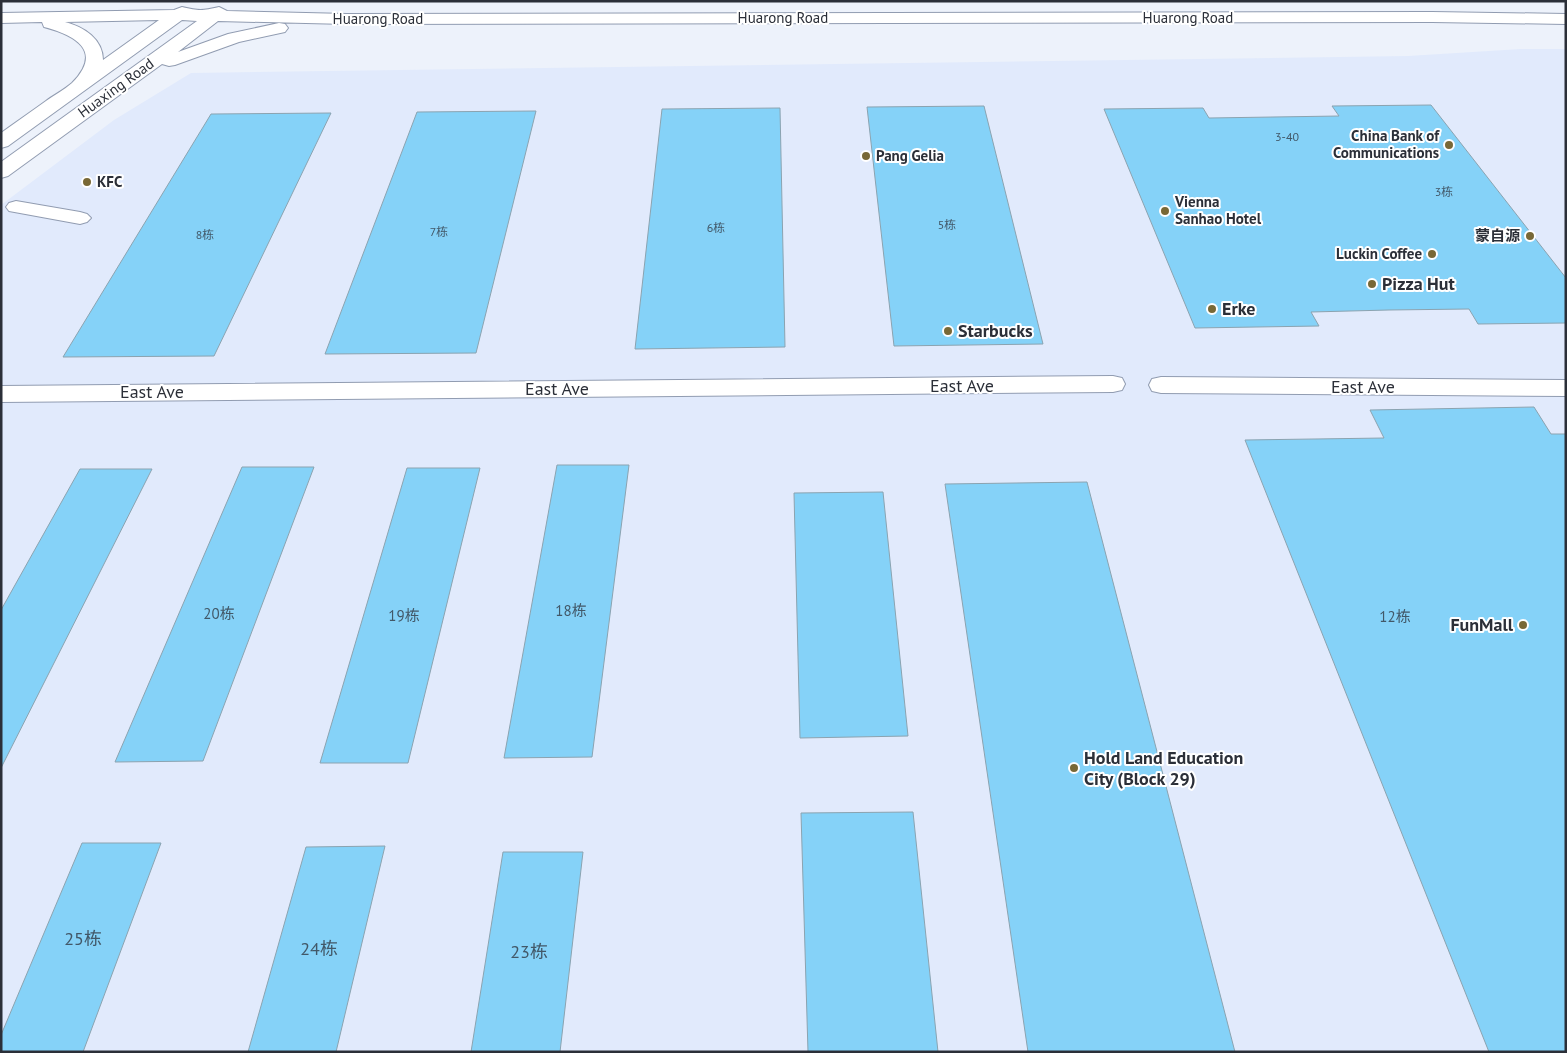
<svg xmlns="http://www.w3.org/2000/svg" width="1567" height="1053" font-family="'PT Sans','Noto Sans SC',sans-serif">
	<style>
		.built { fill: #e1eafc }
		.building { fill: #85d2f8; stroke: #8ba3b0 }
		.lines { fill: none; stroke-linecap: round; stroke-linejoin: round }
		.minor-casing { stroke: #919cb1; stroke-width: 2 }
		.major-casing { stroke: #919cb1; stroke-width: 2 }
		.minor { fill: #fff; fill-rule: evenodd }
		.major { fill: #fff; fill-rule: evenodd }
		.poi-dot { fill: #786836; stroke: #fff; stroke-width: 2 }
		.labels { text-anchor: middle; stroke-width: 4; stroke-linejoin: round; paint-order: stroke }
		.far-number-label { font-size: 12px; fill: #425868 }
		.far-street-label { font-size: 15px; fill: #2b2f38; stroke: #fff }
		.far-poi-label { font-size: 15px; font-weight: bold; fill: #2b2f38; stroke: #fff; text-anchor: end }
		.number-label { font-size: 15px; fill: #425868 }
		.poi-label { font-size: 18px; font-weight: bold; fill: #2b2f38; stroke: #fff; text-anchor: start }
		.street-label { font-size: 18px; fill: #2b2f38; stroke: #fff }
		.near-number-label { font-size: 18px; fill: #425868 }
	</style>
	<rect width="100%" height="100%" fill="#edf2fb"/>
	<polygon class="built" points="1521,49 1566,49 1566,1052 1,1052 1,205 114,120 191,73 1408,56"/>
	<g class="building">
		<polygon points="1431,105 1566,278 1566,323 1478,324 1469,309 1389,310 1311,312 1319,326 1195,328 1104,109 1203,108 1209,118 1339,116 1332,106"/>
		<polygon points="984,106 1043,344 894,346 867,107"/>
		<polygon points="780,108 785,347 635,349 662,109"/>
		<polygon points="536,111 476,353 325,354 417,112"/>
		<polygon points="331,113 214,356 63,357 211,114"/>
		<polygon points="1534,407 1551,434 1566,434 1566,1052 1489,1052 1245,440 1384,438 1370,410"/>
		<polygon points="557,465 629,465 592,757 504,758"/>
		<polygon points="242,467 314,467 203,761 115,762"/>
		<polygon points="407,468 480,468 408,763 320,763"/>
		<polygon points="80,469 152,469 1,768 1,610"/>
		<polygon points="1087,482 1235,1052 1028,1052 945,484"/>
		<polygon points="883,492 908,736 800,738 794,493"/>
		<polygon points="913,812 938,1052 808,1052 801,813"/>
		<polygon points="82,843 161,843 83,1052 1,1052 1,1035"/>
		<polygon points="385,846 336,1052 248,1052 306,847"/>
		<polygon points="503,852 583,852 560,1052 471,1052"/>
	</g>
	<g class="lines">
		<g class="minor-casing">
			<g id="minor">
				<polygon points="16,201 80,212 87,214 91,218 87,222 80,224 9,211 6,207 9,203"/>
				<polygon points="1113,376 1122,378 1125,384 1122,390 1113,392 1,402 1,386"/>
				<polygon points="1161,377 1566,380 1566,396 1161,393 1152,391 1149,385 1152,379"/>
			</g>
		</g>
		<g class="major-casing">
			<path id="major" d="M 182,7 C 199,11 202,11 219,7 L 227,11 L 347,14 L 1432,12 L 1566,14 L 1566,24 L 1432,22 L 347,24 L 218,21 L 178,52 L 228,34 L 279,23 L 285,24 L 288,28 L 285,32 L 239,42 L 175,65 L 169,66 L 162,64 L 8,176 L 1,178 L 1,162 L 197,21 L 182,20 L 8,146 L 1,148 L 1,133 C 16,122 31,112 46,101 C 54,95 64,90 72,83 C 104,51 75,35 44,27 L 42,22 L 1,23 L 1,13 L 174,10 ZM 159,20 L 103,60 C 103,39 84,27 65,22 Z"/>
		</g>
		<use href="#minor" class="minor"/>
		<use href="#major" class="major"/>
	</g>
	<g class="poi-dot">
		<circle cx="1449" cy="145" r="5"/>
		<circle cx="866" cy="156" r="5"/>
		<circle cx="87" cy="182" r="5"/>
		<circle cx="1165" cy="211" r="5"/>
		<circle cx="1530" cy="236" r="5"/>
		<circle cx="1432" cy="254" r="5"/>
		<circle cx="1372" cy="284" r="5"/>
		<circle cx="1212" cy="309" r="5"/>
		<circle cx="948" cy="331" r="5"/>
		<circle cx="1523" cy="625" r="5"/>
		<circle cx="1074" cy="768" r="5"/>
	</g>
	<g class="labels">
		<g class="far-number-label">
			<text x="1287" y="141">3-40</text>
			<text x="1444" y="196">3栋</text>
			<text x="947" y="229">5栋</text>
			<text x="716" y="232">6栋</text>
			<text x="439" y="236">7栋</text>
			<text x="205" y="239">8栋</text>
		</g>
		<g class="far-street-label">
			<text x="783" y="23">Huarong Road</text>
			<text x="1188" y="23">Huarong Road</text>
			<text x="378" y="24">Huarong Road</text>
			<text transform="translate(116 88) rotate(-36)" y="5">Huaxing Road</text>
		</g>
		<g class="far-poi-label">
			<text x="1439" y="141">China Bank of<tspan x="1439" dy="17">Communications</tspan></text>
			<text x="876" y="161" text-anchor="start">Pang Gelia</text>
			<text x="97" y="187" text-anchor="start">KFC</text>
			<text x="1175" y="207" text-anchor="start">Vienna<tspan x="1175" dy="17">Sanhao Hotel</tspan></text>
			<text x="1520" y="241">蒙自源</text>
			<text x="1422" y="259">Luckin Coffee</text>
		</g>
		<g class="number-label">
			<text x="571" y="616">18栋</text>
			<text x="219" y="619">20栋</text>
			<text x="404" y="621">19栋</text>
			<text x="1395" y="622">12栋</text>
		</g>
		<g class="poi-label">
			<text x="1382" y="290">Pizza Hut</text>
			<text x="1222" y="315">Erke</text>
			<text x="958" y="337">Starbucks</text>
			<text x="1513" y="631" text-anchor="end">FunMall</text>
			<text x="1084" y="764">Hold Land Education<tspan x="1084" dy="21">City (Block 29)</tspan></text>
		</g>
		<g class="street-label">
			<text x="962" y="392">East Ave</text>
			<text x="1363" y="393">East Ave</text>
			<text x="557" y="395">East Ave</text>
			<text x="152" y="398">East Ave</text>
		</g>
		<g class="near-number-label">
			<text x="83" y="945">25栋</text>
			<text x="319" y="955">24栋</text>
			<text x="529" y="958">23栋</text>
		</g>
	</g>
	<rect width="1567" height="1053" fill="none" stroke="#2b2f38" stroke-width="5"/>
</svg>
